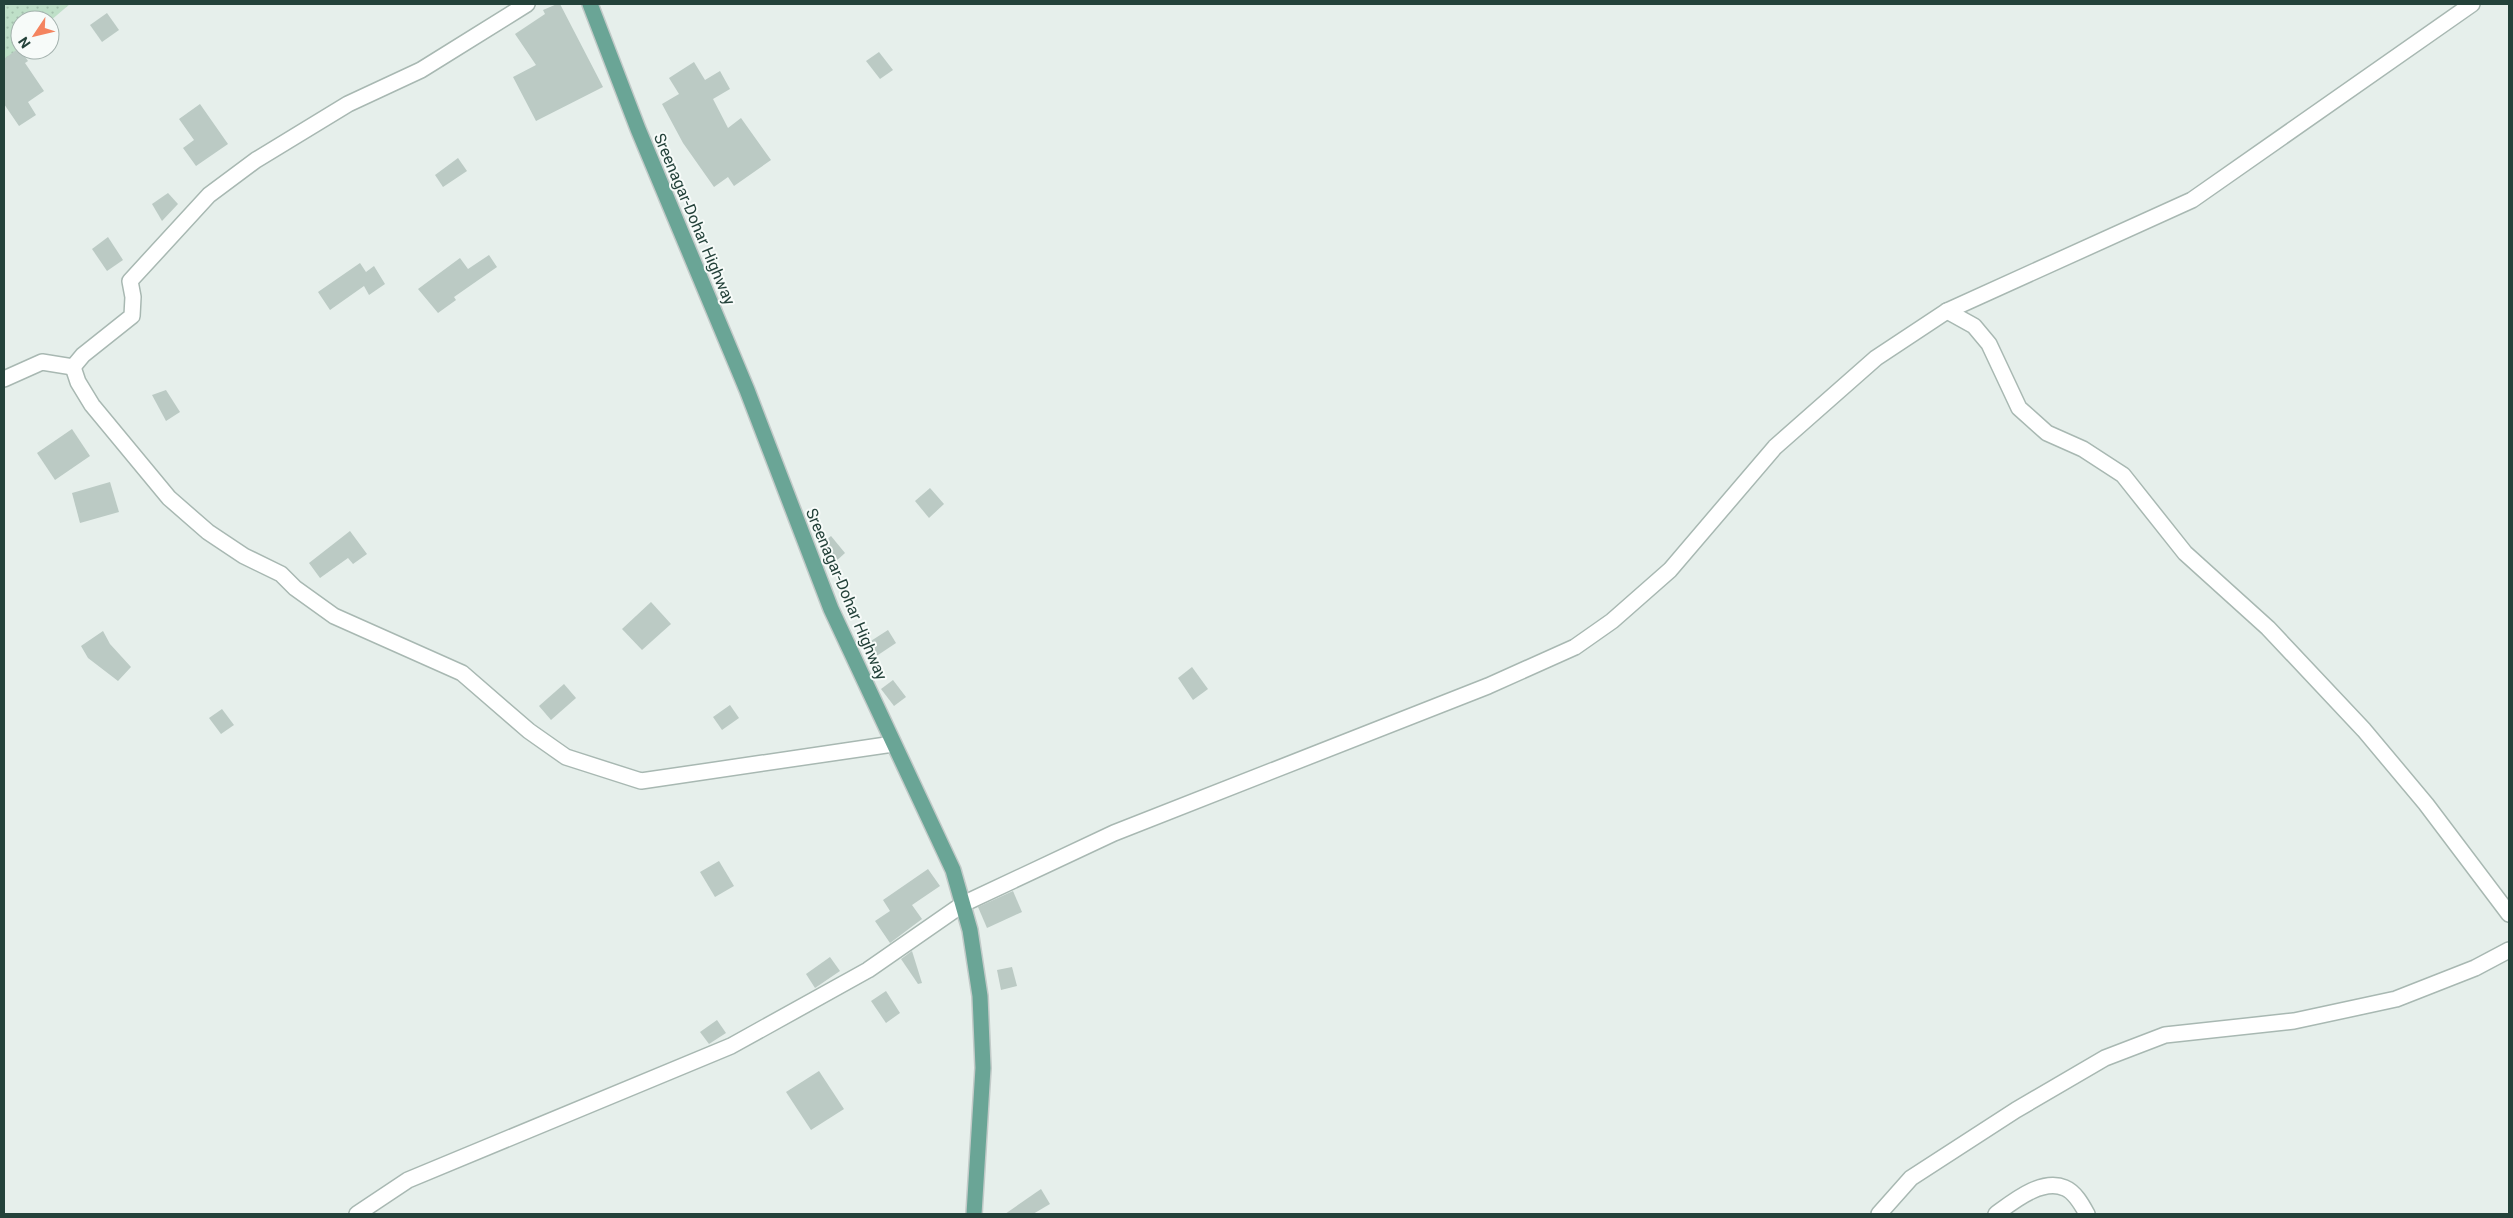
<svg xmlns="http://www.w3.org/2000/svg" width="2513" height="1218" font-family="Roboto,sans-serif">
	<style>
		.grass { fill: url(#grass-dots) }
		.building { fill: #bbcac4 }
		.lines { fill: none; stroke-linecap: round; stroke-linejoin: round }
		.minor-casing { stroke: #a8b8b2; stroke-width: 18 }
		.primary-casing { stroke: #c2cac8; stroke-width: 18 }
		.minor { stroke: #fff; stroke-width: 15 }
		.primary { stroke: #6aa596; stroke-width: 15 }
		.labels { text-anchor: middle; stroke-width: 4; stroke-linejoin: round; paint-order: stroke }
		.street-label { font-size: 16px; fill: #24423a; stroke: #f7fbf9 }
	</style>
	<defs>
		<pattern id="grass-dots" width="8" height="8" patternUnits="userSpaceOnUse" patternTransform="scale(1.25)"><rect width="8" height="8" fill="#bfe0c8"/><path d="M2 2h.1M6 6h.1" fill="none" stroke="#a4c1ad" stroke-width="1.8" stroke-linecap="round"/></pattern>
	</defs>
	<rect width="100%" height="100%" fill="#e6efeb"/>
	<polygon class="grass" points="4,4 70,4 50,21 20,20 20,47 4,61"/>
	<g class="building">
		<polygon points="557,4 560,4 603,87 536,121 513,77 536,65 515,34 545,14 543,10"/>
		<polygon points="107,13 119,30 102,42 90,25"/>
		<polygon points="19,48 28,61 25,63 44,91 28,102 36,115 19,126 4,104 4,59"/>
		<polygon points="879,52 893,70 880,79 866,61"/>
		<polygon points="694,62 705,80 720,71 730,89 713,99 728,128 741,118 771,160 734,186 728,177 714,187 683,143 662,104 679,94 669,78"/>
		<polygon points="200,104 228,144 196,166 183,148 194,140 179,119"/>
		<polygon points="458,158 467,171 443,187 435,175"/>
		<polygon points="168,193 178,204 162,221 152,204"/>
		<polygon points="108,237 123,260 107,271 92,249"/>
		<polygon points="489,255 497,267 454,297 456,300 438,313 418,289 460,258 468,269"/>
		<polygon points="360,263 366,272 374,266 385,284 369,295 364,286 330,310 318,292"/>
		<polygon points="166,390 180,412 166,421 152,395"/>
		<polygon points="72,429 90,456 55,480 37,453"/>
		<polygon points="110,482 119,512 80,523 72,493"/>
		<polygon points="930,488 944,504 929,518 915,501"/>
		<polygon points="350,531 367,554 353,564 348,558 320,578 309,563"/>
		<polygon points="831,536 845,553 834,563 820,545"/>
		<polygon points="651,602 671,624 642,650 622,629"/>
		<polygon points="888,630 896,643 872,659 863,646"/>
		<polygon points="103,631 110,644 131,667 118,681 88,658 81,646"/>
		<polygon points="1192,667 1208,689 1193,700 1178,678"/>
		<polygon points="893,680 906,697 894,706 881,689"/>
		<polygon points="564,684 576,698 551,720 539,706"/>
		<polygon points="730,705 739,718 722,730 713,717"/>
		<polygon points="222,709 234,725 221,734 209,718"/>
		<polygon points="719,861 734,886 715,897 700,872"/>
		<polygon points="928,869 940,886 912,905 922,919 890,943 875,921 890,911 883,900"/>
		<polygon points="1013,891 1022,912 987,928 978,907"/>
		<polygon points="912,951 922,983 918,984 901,959"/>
		<polygon points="830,957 840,971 815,988 806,974"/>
		<polygon points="1012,967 1017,986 1001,990 997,970"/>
		<polygon points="886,991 900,1013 886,1023 871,1001"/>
		<polygon points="717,1020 726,1033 709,1044 700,1032"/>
		<polygon points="819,1071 844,1109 811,1130 786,1092"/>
		<polygon points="1041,1189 1050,1204 1033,1214 1005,1214"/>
	</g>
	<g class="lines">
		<g class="minor-casing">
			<g id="minor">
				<polyline points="1947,311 1974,326 1989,344 2019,408 2047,433 2083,449 2123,475 2185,553 2268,628 2364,730 2426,804 2509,914"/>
				<polyline points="73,367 78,382 92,405 169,498 208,532 244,556 281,574 295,588 334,616 462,673 529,731 566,757 641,781 893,744"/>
				<polyline points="73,367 83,355 132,316 133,297 130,281 209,195 256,160 348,104 421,70 527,4"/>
				<polyline points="4,379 42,362 73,367"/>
				<polyline points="357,1214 408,1180 731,1046 868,970 963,904 1114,833 1488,686 1575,647 1612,621 1670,570 1775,447 1876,358 1947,311 2192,200 2472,4"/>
				<polyline points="1879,1214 1911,1178 2016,1110 2105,1058 2165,1035 2294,1021 2396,999 2475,968 2509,950"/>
				<path d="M 1996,1214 C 2014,1201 2042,1178 2065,1188 C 2075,1192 2082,1205 2087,1214"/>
			</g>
		</g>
		<g class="primary-casing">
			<polyline id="primary" points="590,4 638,129 747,390 831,609 953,870 970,930 980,996 983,1068 974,1214"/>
		</g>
		<use href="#minor" class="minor"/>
		<use href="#primary" class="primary"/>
	</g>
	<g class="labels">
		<g class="street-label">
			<text transform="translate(695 219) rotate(67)" y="6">Sreenagar-Dohar Highway</text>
			<text transform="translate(847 594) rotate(67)" y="6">Sreenagar-Dohar Highway</text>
		</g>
	</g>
	<rect width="2513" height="1218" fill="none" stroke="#24423a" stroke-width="10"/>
	<g transform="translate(35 35) rotate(235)"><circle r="24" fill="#f7fbf9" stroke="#a3b1ad"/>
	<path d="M0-4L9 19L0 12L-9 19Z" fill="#f4845f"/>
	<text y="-8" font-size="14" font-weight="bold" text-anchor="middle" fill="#24423a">N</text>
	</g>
</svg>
